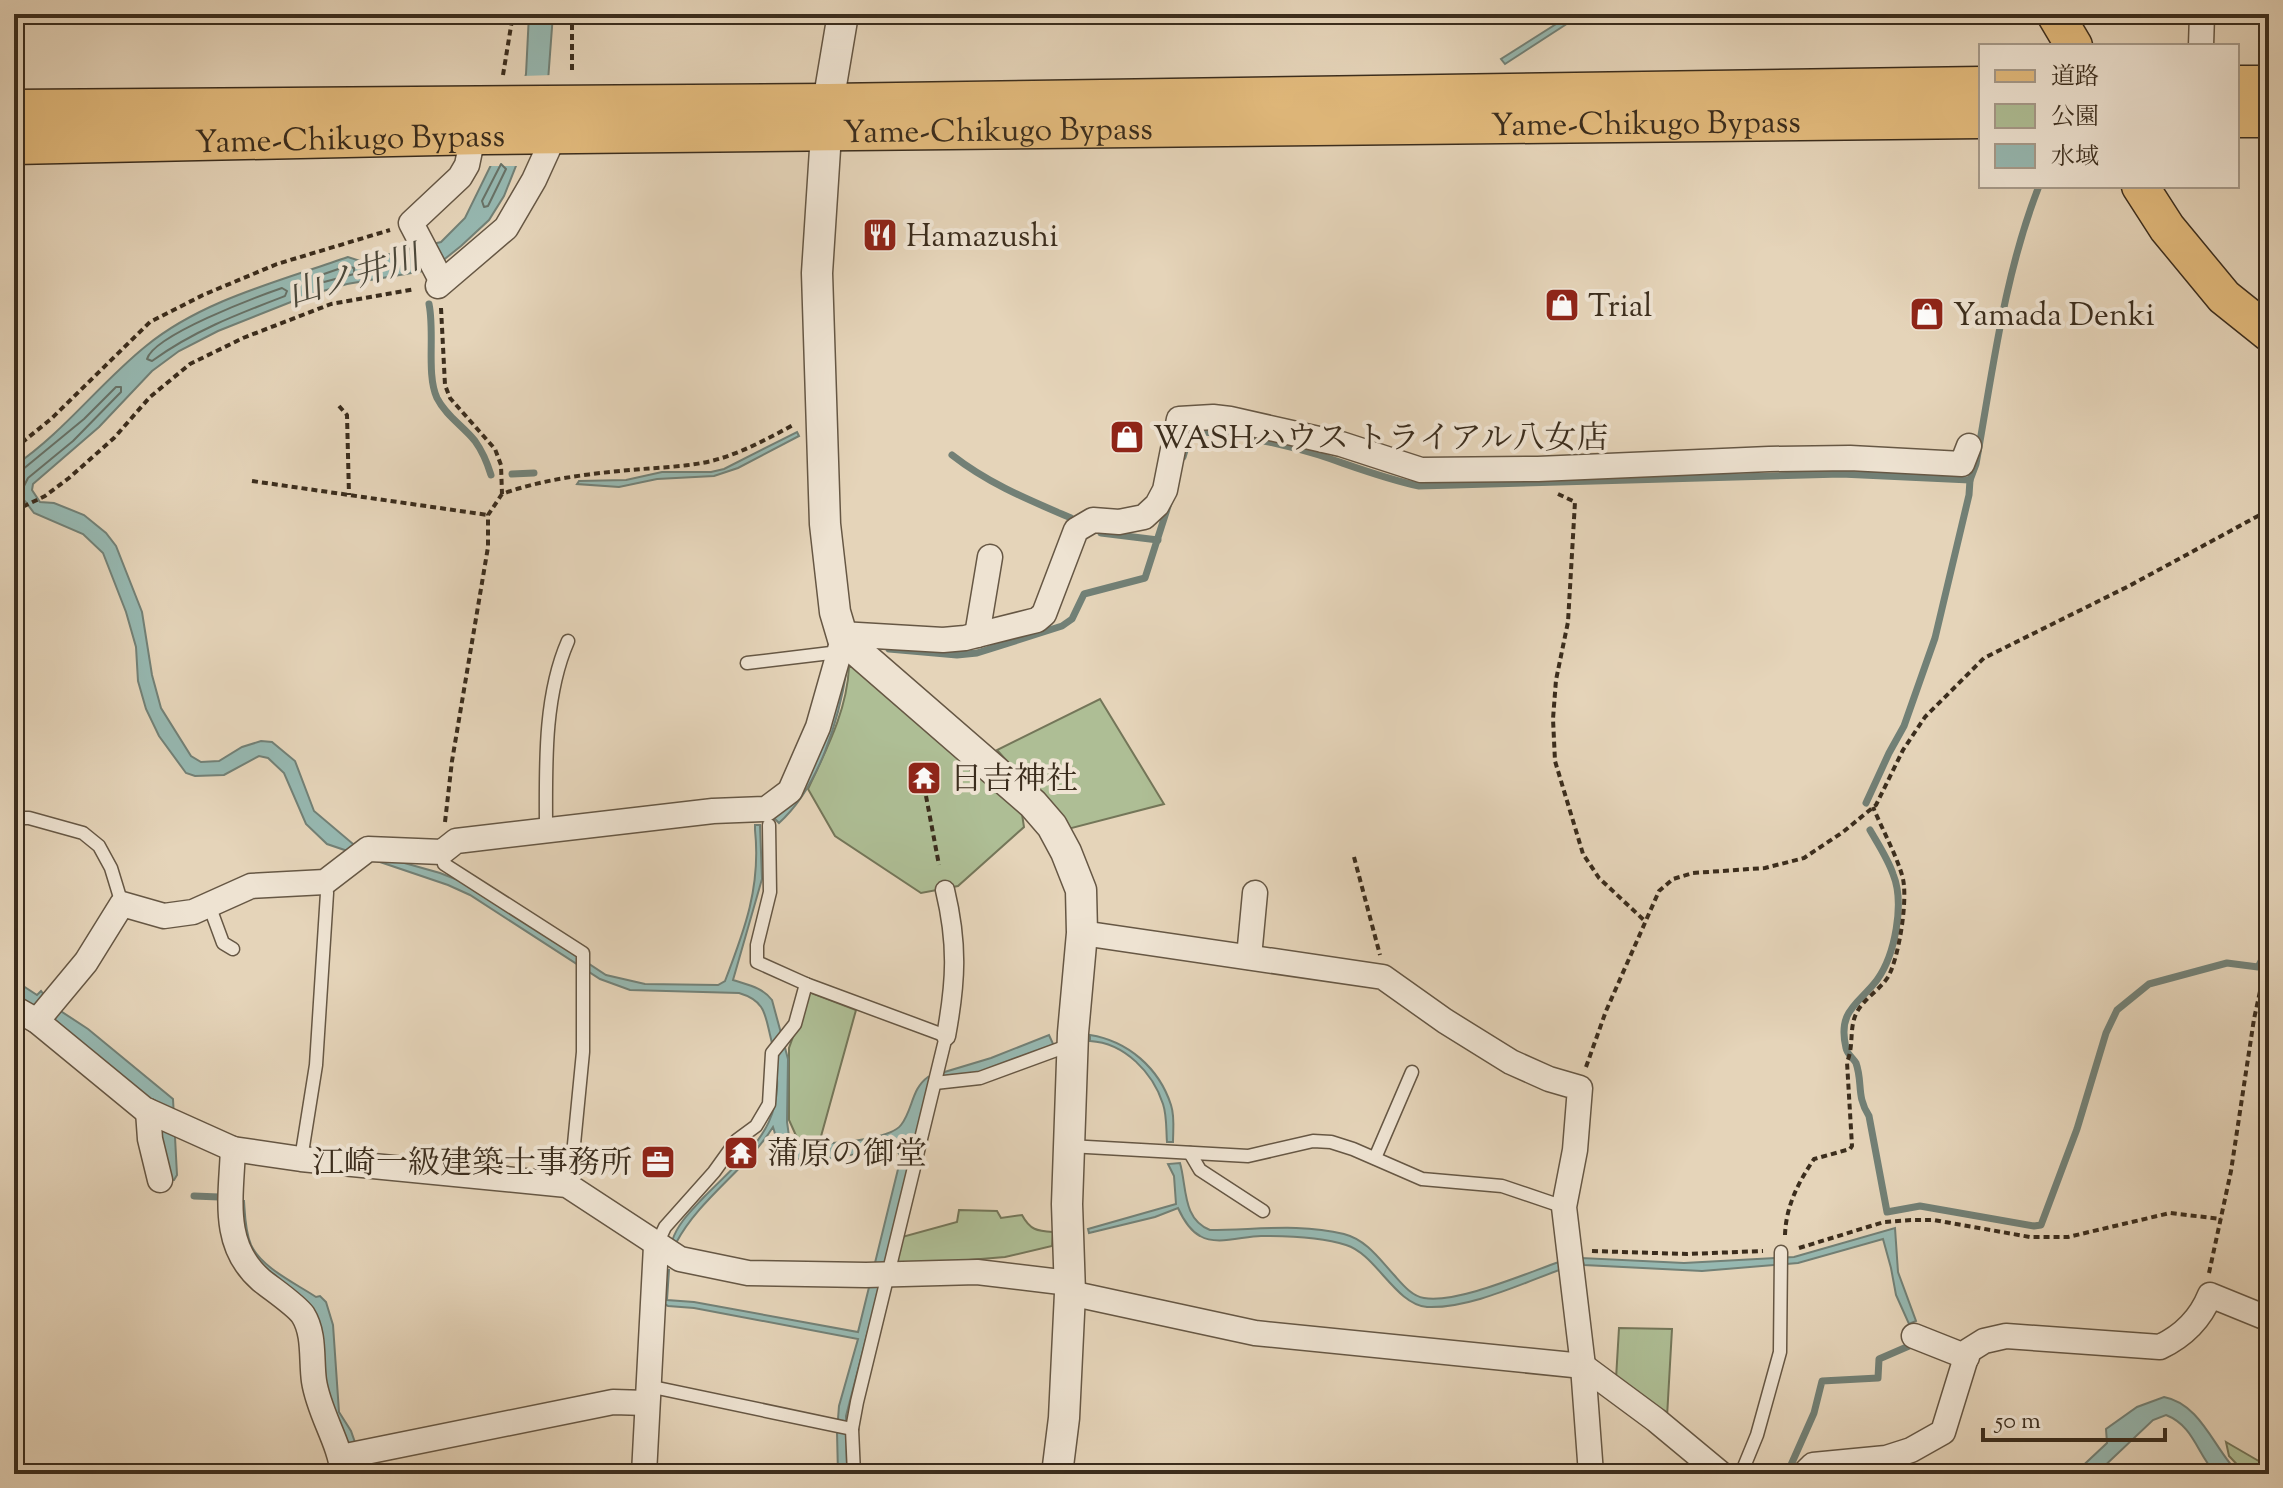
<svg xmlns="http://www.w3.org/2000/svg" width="2283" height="1488" font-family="'Sorts Mill Goudy','Noto Serif JP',serif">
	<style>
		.green { fill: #aebe95; stroke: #747659; stroke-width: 2 }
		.water { fill: #96b8b1; stroke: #728076; stroke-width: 2 }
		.pier { fill: #e5d4b9 }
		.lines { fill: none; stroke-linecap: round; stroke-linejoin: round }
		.shore { stroke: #687267; stroke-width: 2 }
		.stream { stroke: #728076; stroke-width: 7 }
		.service-casing { stroke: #665744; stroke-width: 15 }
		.pedestrian-casing { stroke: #665744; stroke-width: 21 }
		.minor-casing { stroke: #665744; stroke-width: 27 }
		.tertiary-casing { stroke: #665744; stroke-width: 33 }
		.primary-casing { stroke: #3b2d1d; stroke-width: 39 }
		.trunk-casing { stroke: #3b2d1d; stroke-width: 41 }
		.path { stroke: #3b2d1d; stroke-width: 4; stroke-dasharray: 6 4; stroke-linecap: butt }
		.service { stroke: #eee3d2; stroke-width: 12 }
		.pedestrian { stroke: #eee3d2; stroke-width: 18 }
		.minor { stroke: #eee3d2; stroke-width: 24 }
		.tertiary { stroke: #eee3d2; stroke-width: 30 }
		.primary { stroke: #e2ba7c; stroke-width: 36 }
		.trunk { stroke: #e2ba7c; stroke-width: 38 }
		.labels { text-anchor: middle; stroke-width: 8; stroke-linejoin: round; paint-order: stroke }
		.street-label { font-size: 32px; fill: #3b2d1d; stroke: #eee3d2 }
		.poi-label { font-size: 32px; fill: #3b2d1d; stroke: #eee3d2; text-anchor: start }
		.water-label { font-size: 34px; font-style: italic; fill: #4d493b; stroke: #eee3d2 }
	</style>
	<rect width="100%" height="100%" fill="#e5d4b9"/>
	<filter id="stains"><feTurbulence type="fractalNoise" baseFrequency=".0025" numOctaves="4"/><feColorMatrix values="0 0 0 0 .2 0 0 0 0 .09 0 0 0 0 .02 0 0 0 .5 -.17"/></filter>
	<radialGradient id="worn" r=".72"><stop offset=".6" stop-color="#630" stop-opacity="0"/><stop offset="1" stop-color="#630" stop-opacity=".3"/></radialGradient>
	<g class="green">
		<path d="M 849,667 L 857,667 L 896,705 L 927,723 L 1022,814 L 1024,827 L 958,886 L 921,893 L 835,836 L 808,789 C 826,750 847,711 849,667 Z"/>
		<polygon points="1100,699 1164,804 1068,829 997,750"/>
		<polygon points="809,992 856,1010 820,1140 798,1140 789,1120 789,1048"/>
		<path d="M 959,1210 L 997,1211 L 1001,1218 L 1022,1215 C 1030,1230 1037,1231 1053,1232 L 1052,1246 L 1005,1257 L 896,1266 L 902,1237 L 957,1222 Z"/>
		<polygon points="1619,1328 1672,1329 1667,1417 1616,1379"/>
		<polygon points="2226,1442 2269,1467 2269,1474 2246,1474 2229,1456"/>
	</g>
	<g class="water">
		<path d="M 529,14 L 553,14 L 548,81 L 533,123 L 504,196 L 489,220 L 461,246 L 441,262 L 423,271 L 347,284 L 306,296 L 218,331 L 179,351 L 152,371 L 99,427 L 33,484 L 32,490 L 40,502 L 54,503 L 84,515 L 106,533 L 116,546 L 142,612 L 152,675 L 161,708 L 191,756 L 201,762 L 219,761 L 242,747 L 261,741 L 272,742 L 295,761 L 314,811 L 353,844 L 376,855 L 440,873 L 468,884 L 606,975 L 645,984 L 718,985 L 725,981 C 745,929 761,886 755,830 L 755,825 L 760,825 L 762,879 L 733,980 C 748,985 762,987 772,1000 L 788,1059 L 787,1122 L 789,1136 L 799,1145 C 820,1144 888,1142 901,1125 C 913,1110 911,1089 928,1077 L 991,1058 L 1049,1035 L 1054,1046 L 979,1075 L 933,1080 L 846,1416 L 847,1474 L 838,1474 L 837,1432 L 839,1406 L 858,1339 L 694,1308 L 668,1306 L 662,1303 L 666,1270 L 669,1270 L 667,1300 L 694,1302 L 858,1332 L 901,1157 L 896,1149 L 891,1147 C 868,1151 804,1168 785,1155 C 777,1149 776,1135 773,1127 C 746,1170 700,1198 676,1243 L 672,1241 C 678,1223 691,1211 704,1197 C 757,1144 792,1121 771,1039 C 765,1015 766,1001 739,993 L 630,990 L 600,979 L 470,895 L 448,885 L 327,844 L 306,824 L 284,773 L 268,758 L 259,756 L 224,775 L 195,776 L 186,773 L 159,736 L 146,709 L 138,681 L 136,647 L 126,612 L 103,553 L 83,534 L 34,513 L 25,501 L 14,497 L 14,466 C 64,432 100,383 146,346 C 202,300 280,281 348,257 L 360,261 L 441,242 L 465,218 L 514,118 L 526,74 Z"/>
		<polygon points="1572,14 1582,14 1505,64 1501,59"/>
		<polygon points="797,432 799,436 738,468 714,476 657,479 619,487 577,484 579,481 626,480 662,472 711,472 724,469"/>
		<path d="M 847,668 C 839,720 819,787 779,823 L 774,818 L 786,808 Z"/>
		<polygon points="14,980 37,995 41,991 53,1006 88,1029 173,1099 177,1175 174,1180 170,1180 132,1087 14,999"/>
		<path d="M 1090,1035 C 1128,1041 1159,1068 1171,1105 C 1175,1117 1173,1130 1173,1142 L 1167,1142 C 1166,1130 1167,1116 1163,1104 C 1153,1073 1125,1043 1090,1041 Z"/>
		<path d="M 1180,1163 C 1187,1187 1182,1219 1210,1230 C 1255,1230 1300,1223 1344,1234 C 1367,1240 1380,1260 1395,1276 C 1403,1285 1412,1296 1424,1298 C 1456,1304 1527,1273 1559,1262 L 1562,1269 C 1523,1283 1469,1309 1427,1307 C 1395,1304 1376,1254 1346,1245 C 1321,1237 1287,1236 1261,1236 C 1243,1236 1217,1246 1200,1236 C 1189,1230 1183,1219 1178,1208 L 1155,1217 L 1089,1233 L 1088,1229 L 1176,1204 L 1174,1176 L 1168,1164 Z"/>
		<path d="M 238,1201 L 244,1201 C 245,1215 245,1231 251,1245 C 262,1268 295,1283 316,1297 L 320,1296 L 326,1302 L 333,1325 L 339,1412 L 351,1431 L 366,1474 L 350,1474 L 328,1414 L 321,1343 L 252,1263 Z"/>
		<polygon points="1895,1228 1898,1272 1916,1321 1909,1324 1896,1295 1891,1268 1883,1239 1798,1263 1702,1271 1584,1265 1582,1258 1684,1263 1794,1257"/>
		<path d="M 2164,1397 C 2201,1404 2214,1449 2239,1474 L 2216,1474 C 2197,1454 2194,1426 2166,1415 L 2153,1420 L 2096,1474 L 2074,1474 L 2107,1443 L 2106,1429 L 2137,1407 Z"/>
	</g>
	<polygon class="pier" points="553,75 520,166 485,166 510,116 522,76"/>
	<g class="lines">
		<g class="shore">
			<polygon points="501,164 506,169 488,206 484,207 482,201"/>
			<polygon points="347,266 354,268 354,274 324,282 320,280 321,275"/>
			<path d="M 282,288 L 287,291 L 285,296 C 238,314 193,331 152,361 L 147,359 C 154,335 256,297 282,288 Z"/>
			<polyline points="14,472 22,470 84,419 116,387 121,387 121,392 73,441 28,478 23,488 14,489"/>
		</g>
		<g class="stream">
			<path d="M 429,304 C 435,333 426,374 437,398 C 446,416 463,426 475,441 C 483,452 487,462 491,475"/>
			<path d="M 952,455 C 989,484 1029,500 1071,518"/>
			<path d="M 1183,457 L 1191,431 C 1233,434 1277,442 1319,455 C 1352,466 1385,479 1419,486 L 1841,474 L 1970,480"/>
			<polyline points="512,474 534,473"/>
			<polyline points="1101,533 1158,540"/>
			<polyline points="889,649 957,655 977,653 1062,626 1072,619 1084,594 1145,578 1169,503"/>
			<path d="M 1866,803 L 1889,753 L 1904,726 L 1935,638 L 1969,495 L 1970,480 L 1976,464 C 1993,370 2004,275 2039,186"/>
			<path d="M 1870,830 C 1878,844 1888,859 1893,874 C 1905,903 1895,955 1877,980 C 1859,1004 1837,1010 1846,1048 C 1847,1054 1853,1058 1856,1063 C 1863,1083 1856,1096 1869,1116 L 1887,1212 L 1920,1206 L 2034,1226 L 2041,1225 L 2077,1129 L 2106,1033 L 2117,1010 L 2149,984 L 2227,963 L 2258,967 L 2269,946"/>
			<polyline points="194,1196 219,1197"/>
			<polyline points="1787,1474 1814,1413 1822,1381 1878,1378 1879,1359 1909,1346"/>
		</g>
		<g class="service-casing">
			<g id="service">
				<polyline points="747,663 839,652"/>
				<polyline points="14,818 29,818 83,833 99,846 111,868 122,904"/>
				<path d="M 546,831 C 546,769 543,698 568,641"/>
				<polyline points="442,852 444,864 583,953 583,1052 571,1175 567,1185"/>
				<polyline points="209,905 223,943 233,949"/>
				<polyline points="806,984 946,1036 857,1402 852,1429 854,1474"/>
				<polyline points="935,1083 980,1078 1070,1045"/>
				<polyline points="1069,1146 1248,1156 1313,1141 1331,1142 1353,1149 1422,1179 1502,1186 1564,1207"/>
				<polyline points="1190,1153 1200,1170 1263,1211"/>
				<polyline points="1375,1158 1412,1072"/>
				<polyline points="301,1159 316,1065 327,893 325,882"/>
				<polyline points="656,1246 665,1227 714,1172 737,1140 756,1126 769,1104 772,1053 795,1024 806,984 757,962 757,945 770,892 769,825"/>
				<polyline points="648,1386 852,1429"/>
				<polyline points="1741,1474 1757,1435 1780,1352 1781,1252"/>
			</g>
		</g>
		<g class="pedestrian-casing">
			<path id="pedestrian" d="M 945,890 C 958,944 956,982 946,1036"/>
		</g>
		<g class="minor-casing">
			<g id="minor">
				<polyline points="2201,46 2202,14"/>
				<polyline points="442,282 411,223 460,177 467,165 473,136"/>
				<polyline points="438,286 506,228 534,180 554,136"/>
				<polyline points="841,634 943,640 965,638 1037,620 1044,614 1076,530 1093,520 1119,522 1144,517 1157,505 1165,490 1179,419 1213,417 1230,419 1341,444 1421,470 1538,469 1769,459 1850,458 1962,464 1969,446"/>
				<polyline points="977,635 990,557"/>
				<polyline points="1082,933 1383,977 1445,1021 1511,1062 1549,1079 1580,1088 1575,1150 1564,1207 1583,1366 1591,1474"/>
				<polyline points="1249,957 1255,893"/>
				<polyline points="14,1008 37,1021 144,1109 233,1149 301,1159 567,1185 680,1259 748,1273 866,1275 977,1272 1069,1283"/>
				<polyline points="37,1021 86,962 122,904 164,916 193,912 251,886 325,882 368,849 442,852 456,841 713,811 766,809 790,791 818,727 843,639"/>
				<polyline points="148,1111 150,1139 160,1180"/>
				<path d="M 233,1149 C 231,1198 221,1245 261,1280 C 272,1289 296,1305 303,1315 C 315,1334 311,1360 314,1381 C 319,1414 340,1442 343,1474"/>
				<polyline points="1070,1293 1255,1333 1583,1366 1656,1420 1721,1474"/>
				<polyline points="1914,1336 1967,1357"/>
				<polyline points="341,1457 613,1402 647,1403"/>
				<polyline points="644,1474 656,1246"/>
				<path d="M 1804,1474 L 1813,1465 L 1886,1458 L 1911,1450 L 1943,1432 L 1968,1351 L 1984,1341 L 2006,1336 L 2160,1347 C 2183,1336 2200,1320 2210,1295 L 2269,1319"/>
			</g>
		</g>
		<g class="tertiary-casing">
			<polyline id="tertiary" points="843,14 828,103 817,273 825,524 835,612 843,639 1033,804 1052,826 1066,852 1081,890 1082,933 1073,1033 1067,1204 1070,1293 1064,1418 1057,1474"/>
		</g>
		<g class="primary-casing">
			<g id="primary">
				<polyline points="2055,14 2074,46"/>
				<polyline points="2140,186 2167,228 2224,297 2269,333"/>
			</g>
		</g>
		<g class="trunk-casing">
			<g id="trunk">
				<polyline points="2237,85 2269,85"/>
				<polyline points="14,109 828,103 1981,86"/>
				<polyline points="2237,118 2269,118"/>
				<path id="s1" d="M 14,145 L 485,135 L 1981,119"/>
			</g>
		</g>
		<g class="path">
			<polyline points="572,14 572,74"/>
			<polyline points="503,75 513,14"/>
			<polyline points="441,308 445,385 450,398 495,449 501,465 502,494"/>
			<polyline points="339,406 347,415 349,495"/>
			<polyline points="14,449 51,419 150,322 203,295 277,264 390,230"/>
			<polyline points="252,481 488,515"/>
			<polyline points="1558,494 1575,502 1568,622 1556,680 1553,719 1555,761 1583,854 1599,878 1646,922"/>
			<polyline points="14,511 45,496 69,478 114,438 150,397 190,364 243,338 331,304 415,289"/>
			<polyline points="926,796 939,865"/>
			<path d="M 445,822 L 452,761 L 488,547 L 488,515 L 502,494 C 546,478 595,473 642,469 C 668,467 697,466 722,458 C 747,450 771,437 795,424"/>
			<polyline points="1354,857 1380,955"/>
			<polyline points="1586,1067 1606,1011 1659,891 1673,879 1693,873 1765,868 1804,858 1843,832 1876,805 1903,750 1925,717 1984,658 2129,586 2269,510"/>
			<path d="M 1785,1235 C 1786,1206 1798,1183 1814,1159 L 1850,1149 L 1852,1146 L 1847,1062 C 1854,1046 1849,1029 1856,1014 C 1863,999 1879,991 1888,977 C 1899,958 1909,896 1902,875 C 1895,852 1882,829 1873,807"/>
			<polyline points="1799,1248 1884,1222 1911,1220 1934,1220 2030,1237 2068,1237 2170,1213 2221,1219"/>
			<polyline points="1592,1251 1687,1254 1763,1251"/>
			<polyline points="2209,1273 2231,1171 2254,1019 2264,973"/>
		</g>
		<use href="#service" class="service"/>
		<use href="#pedestrian" class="pedestrian"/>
		<use href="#minor" class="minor"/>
		<use href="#tertiary" class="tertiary"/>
		<use href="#primary" class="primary"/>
		<use href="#trunk" class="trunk"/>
	</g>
	<defs>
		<g id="restaurant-square" transform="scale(1.8)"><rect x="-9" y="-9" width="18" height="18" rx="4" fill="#8f2418" stroke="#eee3d2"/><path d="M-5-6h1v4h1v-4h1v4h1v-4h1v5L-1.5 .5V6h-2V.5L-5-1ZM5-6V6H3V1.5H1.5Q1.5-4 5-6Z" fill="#fff"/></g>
		<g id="shop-square" transform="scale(1.8)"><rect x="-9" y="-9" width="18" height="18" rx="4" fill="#8f2418" stroke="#eee3d2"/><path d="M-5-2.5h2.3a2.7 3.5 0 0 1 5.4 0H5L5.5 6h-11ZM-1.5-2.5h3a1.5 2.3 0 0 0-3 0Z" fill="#fff"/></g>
		<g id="temple-square" transform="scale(1.8)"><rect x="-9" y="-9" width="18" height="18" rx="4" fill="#8f2418" stroke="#eee3d2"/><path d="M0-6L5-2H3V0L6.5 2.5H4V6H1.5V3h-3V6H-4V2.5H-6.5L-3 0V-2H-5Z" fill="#fff"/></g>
		<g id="office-square" transform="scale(1.8)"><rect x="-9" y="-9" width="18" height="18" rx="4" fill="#8f2418" stroke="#eee3d2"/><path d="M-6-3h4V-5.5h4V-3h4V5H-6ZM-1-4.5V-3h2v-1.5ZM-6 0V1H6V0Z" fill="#fff"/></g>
	</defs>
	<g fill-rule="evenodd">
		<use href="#restaurant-square" x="880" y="235"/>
		<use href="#shop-square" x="1562" y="305"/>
		<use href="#shop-square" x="1927" y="314"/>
		<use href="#shop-square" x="1127" y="437"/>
		<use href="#temple-square" x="924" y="778"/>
		<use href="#temple-square" x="741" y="1153"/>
		<use href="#office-square" x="658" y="1162"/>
	</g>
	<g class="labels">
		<g class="street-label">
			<text dy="11" stroke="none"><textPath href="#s1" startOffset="1632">Yame-Chikugo Bypass</textPath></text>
			<text dy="11" stroke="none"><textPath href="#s1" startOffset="984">Yame-Chikugo Bypass</textPath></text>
			<text dy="11" stroke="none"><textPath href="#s1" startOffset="336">Yame-Chikugo Bypass</textPath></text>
		</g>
		<g class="poi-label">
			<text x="906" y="246">Hamazushi</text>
			<text x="1588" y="316">Trial</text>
			<text x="1953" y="325">Yamada Denki</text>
			<text x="1153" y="448">WASHハウス トライアル八女店</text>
			<text x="950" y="789">日吉神社</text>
			<text x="767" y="1164">蒲原の御堂</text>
			<text x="632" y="1173" text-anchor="end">江崎一級建築士事務所</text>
		</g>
		<g class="water-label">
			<text transform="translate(353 275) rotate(-17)" y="12">山ノ井川</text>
		</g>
	</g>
	<rect width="2283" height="1488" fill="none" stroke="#e5d4b9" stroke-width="48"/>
	<rect x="16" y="16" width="2251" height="1456" fill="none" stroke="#3b2d1d" stroke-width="4"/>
	<rect x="24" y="24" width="2235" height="1440" fill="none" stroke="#3b2d1d" stroke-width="2"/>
	<rect x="1979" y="44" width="260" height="144" fill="#eee3d2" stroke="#a69a8a" stroke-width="2"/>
	<rect x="1995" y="70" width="40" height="12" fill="#e2ba7c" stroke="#a69a8a" stroke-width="2"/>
	<text x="2051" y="84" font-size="24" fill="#3b2d1d">道路</text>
	<rect x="1995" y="104" width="40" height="24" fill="#aebe95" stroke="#a69a8a" stroke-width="2"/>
	<text x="2051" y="124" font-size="24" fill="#3b2d1d">公園</text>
	<rect x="1995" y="144" width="40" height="24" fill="#96b8b1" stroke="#a69a8a" stroke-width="2"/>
	<text x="2051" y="164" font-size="24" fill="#3b2d1d">水域</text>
	<path d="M1983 1428v12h182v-12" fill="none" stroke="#3b2d1d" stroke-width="4"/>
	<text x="1995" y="1428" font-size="24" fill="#3b2d1d" stroke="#eee3d2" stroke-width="6" paint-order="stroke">50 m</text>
	<rect width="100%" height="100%" filter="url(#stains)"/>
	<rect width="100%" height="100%" fill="url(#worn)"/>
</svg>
